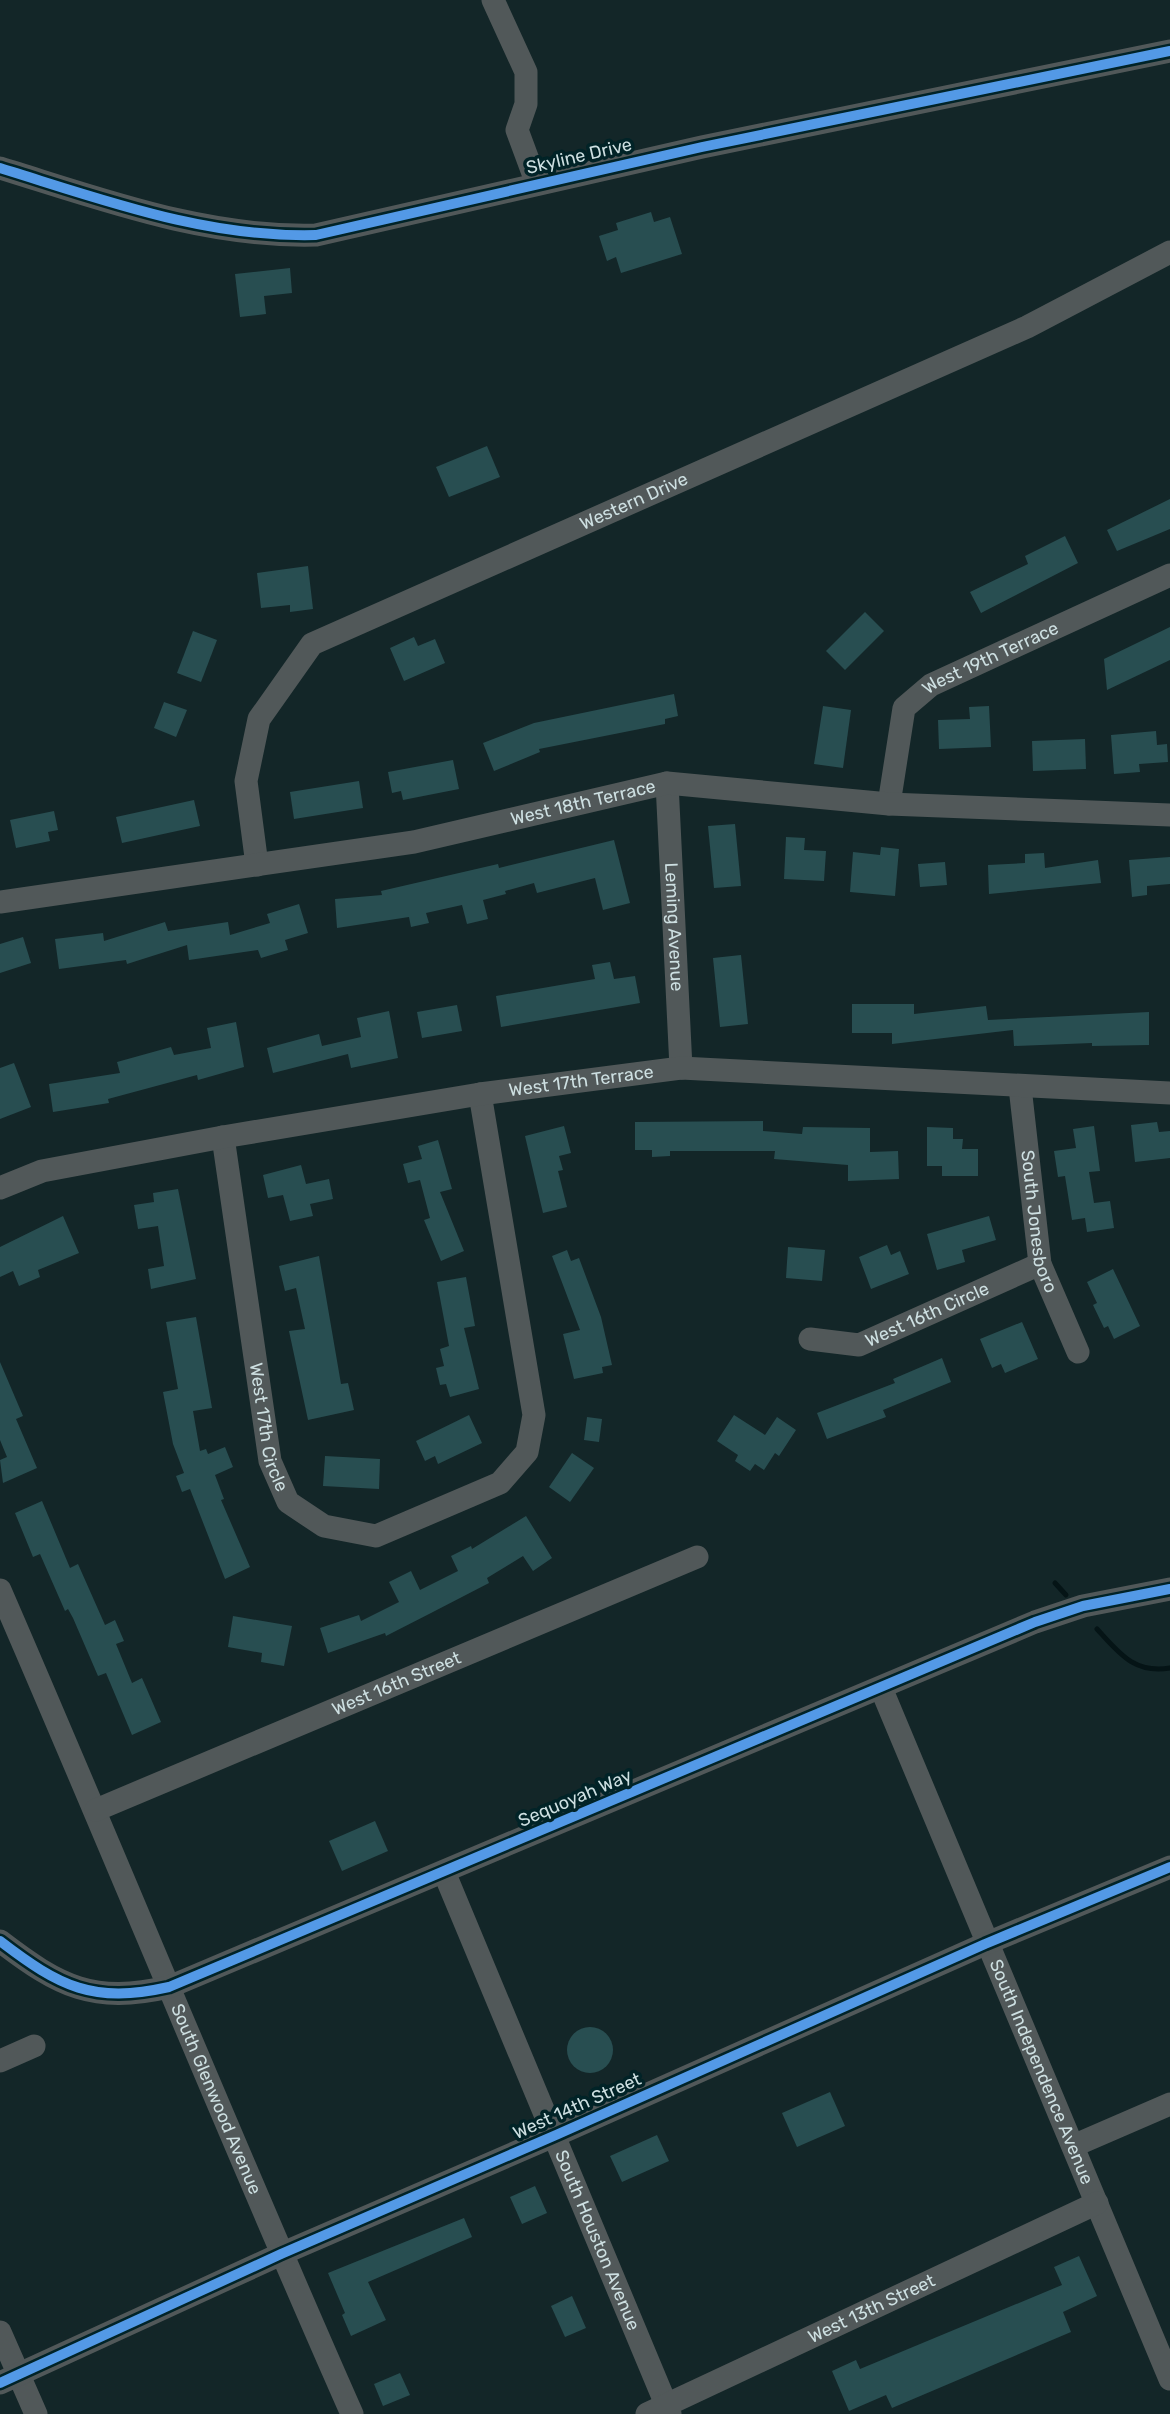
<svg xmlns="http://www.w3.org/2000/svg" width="1170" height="2414" font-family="Rubik,sans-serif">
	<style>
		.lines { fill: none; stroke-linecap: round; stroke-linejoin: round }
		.stream { stroke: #051416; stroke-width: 5 }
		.building { fill: #284e51 }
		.minor { stroke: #515859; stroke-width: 23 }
		.cycleway-casing { stroke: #012327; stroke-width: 15 }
		.cycleway { stroke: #5399e6; stroke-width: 10 }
		.labels { text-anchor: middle; stroke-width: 7; stroke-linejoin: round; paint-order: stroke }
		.street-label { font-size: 18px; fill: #cddfe1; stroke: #012327 }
	</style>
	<rect width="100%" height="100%" fill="#132628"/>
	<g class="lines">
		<g class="stream">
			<polyline points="1055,1583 1066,1595"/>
			<path d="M 1097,1629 C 1119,1653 1134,1674 1170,1668"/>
		</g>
	</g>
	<g class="building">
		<polygon points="651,212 654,222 670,217 682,254 621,273 616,257 607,261 599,236 618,230 616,223"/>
		<polygon points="290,268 292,293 264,296 266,314 240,317 235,274"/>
		<polygon points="487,446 500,477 449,497 436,467"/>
		<polygon points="1170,499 1170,529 1117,551 1107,530"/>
		<polygon points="1065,536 1078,563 981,613 970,592 1028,564 1025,556"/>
		<polygon points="308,566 313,609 290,612 290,605 261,608 257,573"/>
		<polygon points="865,612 884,631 845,670 826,651"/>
		<polygon points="1170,627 1170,660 1107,690 1104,659"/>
		<polygon points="193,631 217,640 201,682 177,673"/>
		<polygon points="414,637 418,646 435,639 445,663 404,681 390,648"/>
		<polygon points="674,694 678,716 665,719 665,724 539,749 540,752 494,771 483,743 534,723"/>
		<polygon points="164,702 187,710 176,737 154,728"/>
		<polygon points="823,706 851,710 843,768 814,764"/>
		<polygon points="989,706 991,747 939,749 938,720 970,719 969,707"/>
		<polygon points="1156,731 1157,745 1167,744 1168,762 1139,764 1140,772 1114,774 1111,735"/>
		<polygon points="1085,739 1086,769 1033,771 1032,741"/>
		<polygon points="453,760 459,789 403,800 401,791 392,793 388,772"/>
		<polygon points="359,781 363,808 294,819 290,792"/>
		<polygon points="194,800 200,826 122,843 116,817"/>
		<polygon points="54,811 58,830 48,832 50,841 16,848 10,820"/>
		<polygon points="735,824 741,886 714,888 708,826"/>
		<polygon points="786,837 805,838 804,850 826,851 824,881 784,879"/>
		<polygon points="614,840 630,903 603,910 595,878 537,893 534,883 505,891 506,894 483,900 488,919 467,924 462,905 426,913 429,923 411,927 409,917 337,928 335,899 382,895 381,891 498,864 499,868"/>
		<polygon points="881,847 899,849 895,896 850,892 853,852 880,855"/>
		<polygon points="1044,853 1045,868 1098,860 1101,883 989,894 988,865 1025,863 1025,854"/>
		<polygon points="1170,857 1170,884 1147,886 1147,895 1132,897 1129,860"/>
		<polygon points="945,862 947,885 920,887 918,864"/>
		<polygon points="299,904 308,933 285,940 288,950 261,958 258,950 189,960 187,945 127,964 126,960 59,969 55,939 103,933 104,941 165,922 168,931 228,922 230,935 270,923 267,914"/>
		<polygon points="23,937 31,963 0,973 0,944"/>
		<polygon points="741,955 748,1024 720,1027 713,958"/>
		<polygon points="610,962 614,979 635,976 640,1003 501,1027 496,996 595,979 592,965"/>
		<polygon points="852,1004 914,1004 914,1014 986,1006 988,1020 1149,1012 1149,1045 1092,1046 1092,1043 1014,1046 1013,1030 892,1044 892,1033 852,1033"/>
		<polygon points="457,1005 462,1031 422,1038 417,1012"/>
		<polygon points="389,1011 398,1058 351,1068 348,1054 273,1073 267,1048 319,1034 322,1046 361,1037 357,1018"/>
		<polygon points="236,1022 244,1067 198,1080 197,1075 108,1099 109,1103 53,1112 49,1084 120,1073 117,1062 171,1047 174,1055 211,1048 207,1028"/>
		<polygon points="14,1063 31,1107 0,1119 0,1068"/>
		<polygon points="763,1121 763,1131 802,1134 803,1127 870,1128 870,1152 898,1151 899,1179 848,1181 848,1165 774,1159 775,1151 670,1151 670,1156 652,1157 652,1150 635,1150 635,1122"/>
		<polygon points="1157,1122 1159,1132 1170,1131 1170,1158 1135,1162 1131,1125"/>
		<polygon points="564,1126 571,1153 559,1156 563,1170 558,1171 567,1207 543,1213 525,1136"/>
		<polygon points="1094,1126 1100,1171 1089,1172 1094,1203 1110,1201 1114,1228 1087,1232 1085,1218 1072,1220 1065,1176 1058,1177 1054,1151 1076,1148 1073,1129"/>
		<polygon points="927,1127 953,1128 953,1139 963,1139 962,1149 978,1149 978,1176 942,1176 942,1166 927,1166"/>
		<polygon points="438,1140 452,1189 440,1192 464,1251 441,1261 424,1220 430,1218 420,1180 408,1183 403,1164 422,1159 418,1146"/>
		<polygon points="301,1165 306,1184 329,1179 333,1199 310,1204 313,1216 290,1221 283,1195 268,1198 263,1175"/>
		<polygon points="178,1189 196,1279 151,1289 148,1269 164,1266 158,1226 138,1229 134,1205 154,1202 153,1193"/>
		<polygon points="63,1216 79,1253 38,1270 40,1277 19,1286 13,1271 0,1277 0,1247"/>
		<polygon points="989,1216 996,1240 962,1250 965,1262 937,1270 927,1234"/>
		<polygon points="887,1245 891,1255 900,1251 909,1274 871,1289 859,1257"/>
		<polygon points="788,1247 825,1250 822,1281 786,1278"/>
		<polygon points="567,1250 571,1261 579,1258 601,1317 612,1365 602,1367 603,1373 574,1379 563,1334 580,1330 552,1256"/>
		<polygon points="319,1256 341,1384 348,1383 354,1410 308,1420 289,1331 305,1329 296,1288 285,1291 279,1266"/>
		<polygon points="1113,1269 1140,1326 1114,1339 1108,1326 1104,1328 1093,1305 1097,1303 1087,1282"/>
		<polygon points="466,1277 475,1326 464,1328 479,1389 450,1397 446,1384 440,1385 436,1368 444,1366 440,1349 449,1346 437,1282"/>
		<polygon points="196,1317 212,1408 193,1411 200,1451 206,1449 208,1454 225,1447 233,1467 215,1475 224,1499 221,1500 250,1567 225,1579 190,1489 182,1492 176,1476 184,1473 173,1444 163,1392 178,1389 166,1322"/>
		<polygon points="1022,1322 1038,1359 1005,1373 1001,1364 992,1368 980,1339"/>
		<polygon points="942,1358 951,1382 883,1410 886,1417 827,1439 817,1413 895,1383 893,1379"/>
		<polygon points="0,1362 23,1416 16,1419 37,1468 3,1483 0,1460 7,1457 0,1440"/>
		<polygon points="469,1415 482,1443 438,1464 435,1456 425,1461 416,1441"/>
		<polygon points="734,1415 765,1435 777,1417 796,1430 779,1456 775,1453 764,1470 755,1464 750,1471 735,1461 738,1455 717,1441"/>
		<polygon points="587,1417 602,1419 599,1442 584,1440"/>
		<polygon points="572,1453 594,1468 570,1502 549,1487"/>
		<polygon points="325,1456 380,1459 379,1489 323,1486"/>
		<polygon points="42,1501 70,1568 78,1564 105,1625 115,1620 124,1641 116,1644 132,1683 142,1678 161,1722 132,1735 106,1673 98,1676 73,1618 68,1609 65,1611 40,1554 33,1557 15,1513"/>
		<polygon points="526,1516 552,1558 533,1571 523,1556 487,1578 489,1583 431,1613 386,1636 385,1633 328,1653 320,1628 359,1615 361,1621 399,1602 389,1582 411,1571 420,1590 458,1571 451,1556 471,1546 472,1549"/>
		<polygon points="233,1616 292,1626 284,1666 261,1662 262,1653 228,1647"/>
		<polygon points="375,1821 388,1851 342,1871 329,1841"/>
		<circle cx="590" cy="2050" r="23"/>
		<polygon points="830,2092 845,2126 797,2147 782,2113"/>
		<polygon points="657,2135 669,2161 622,2182 610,2156"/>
		<polygon points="535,2186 547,2213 522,2224 510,2197"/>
		<polygon points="464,2218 472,2237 368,2282 386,2320 351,2336 342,2315 345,2313 328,2273"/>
		<polygon points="1079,2256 1097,2296 1063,2312 1071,2332 892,2408 886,2395 849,2411 832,2371 856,2360 860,2369 1062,2285 1054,2267"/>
		<polygon points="572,2296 586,2328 565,2337 551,2306"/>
		<polygon points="400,2373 410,2395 383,2406 374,2384"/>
	</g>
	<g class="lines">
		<g class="minor">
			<polyline points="493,0 526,72 526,104 517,130 537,184"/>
			<path d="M 0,168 C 104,200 206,238 316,235 L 702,147 L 1170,51"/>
			<path id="s1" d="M 667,783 L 681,1068"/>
			<path id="s2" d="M 889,804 L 904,708 L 931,685 L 1170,575"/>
			<path id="s3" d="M 257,865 L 246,781 L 259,719 L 312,644 L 1027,327 L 1170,252"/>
			<path id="s4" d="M 0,902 L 414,842 L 667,783 L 889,804 L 1170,815"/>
			<path id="s5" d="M 1020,1087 L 1040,1264 L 1078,1352"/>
			<path id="s6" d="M 223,1137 L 270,1461 L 288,1502 L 324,1526 L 376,1536 L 500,1483 L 527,1452 L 534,1415 L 480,1094"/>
			<path id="s7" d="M 0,1188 L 42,1171 L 223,1137 L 480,1094 L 681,1068 L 1170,1093"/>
			<path id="s8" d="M 810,1339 L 859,1345 L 1040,1264"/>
			<path id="s9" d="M 0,1590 C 119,1864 231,2141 352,2414"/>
			<path id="s10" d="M 881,1688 L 1170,2379"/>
			<path id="s11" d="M 96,1810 L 697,1557"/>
			<path id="s12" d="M 444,1872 L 670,2414"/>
			<path d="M 0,1941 C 60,1987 93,2004 169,1987 L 1035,1622 L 1083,1606 L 1170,1589"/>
			<polyline points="0,2061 34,2046"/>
			<polyline points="1073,2146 1170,2104"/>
			<polyline points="0,2332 36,2414"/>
			<polyline points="0,2383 281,2254 556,2135 985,1944 1170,1867"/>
			<path id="s13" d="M 647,2414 L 1097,2203"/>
		</g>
		<g class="cycleway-casing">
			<g id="cycleway">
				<path d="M 0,168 C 104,200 206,238 316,235 L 702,147 L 1170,51"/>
				<path d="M 0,1941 C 60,1987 93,2004 169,1987 L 1035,1622 L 1083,1606 L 1170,1589"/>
				<polyline points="0,2383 281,2254 556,2135 985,1944 1170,1867"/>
			</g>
		</g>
		<use href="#cycleway" class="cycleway"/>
	</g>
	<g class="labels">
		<g class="street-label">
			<text transform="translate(579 156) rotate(-13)" y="6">Skyline Drive</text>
			<text dy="6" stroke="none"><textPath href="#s3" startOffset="592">Western Drive</textPath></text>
			<text dy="6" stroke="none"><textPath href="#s2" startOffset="198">West 19th Terrace</textPath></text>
			<text dy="6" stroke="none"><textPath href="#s4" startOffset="592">West 18th Terrace</textPath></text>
			<text dy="6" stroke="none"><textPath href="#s1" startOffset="144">Leming Avenue</textPath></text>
			<text dy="6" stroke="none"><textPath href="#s7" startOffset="592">West 17th Terrace</textPath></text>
			<text dy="6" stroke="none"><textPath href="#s5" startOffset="136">South Jonesboro</textPath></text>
			<text dy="6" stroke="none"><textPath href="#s8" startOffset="124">West 16th Circle</textPath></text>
			<text dy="6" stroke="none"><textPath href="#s6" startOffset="294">West 17th Circle</textPath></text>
			<text dy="6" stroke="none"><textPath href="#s11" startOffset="326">West 16th Street</textPath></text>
			<text transform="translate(575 1798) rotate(-23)" y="6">Sequoyah Way</text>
			<text dy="6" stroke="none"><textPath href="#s10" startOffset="416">South Independence Avenue</textPath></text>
			<text dy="6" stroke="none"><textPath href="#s9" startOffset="553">South Glenwood Avenue</textPath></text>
			<text transform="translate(577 2106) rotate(-24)" y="6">West 14th Street</text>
			<text dy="6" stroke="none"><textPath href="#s12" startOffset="399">South Houston Avenue</textPath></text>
			<text dy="6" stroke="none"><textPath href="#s13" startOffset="248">West 13th Street</textPath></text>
		</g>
	</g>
</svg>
